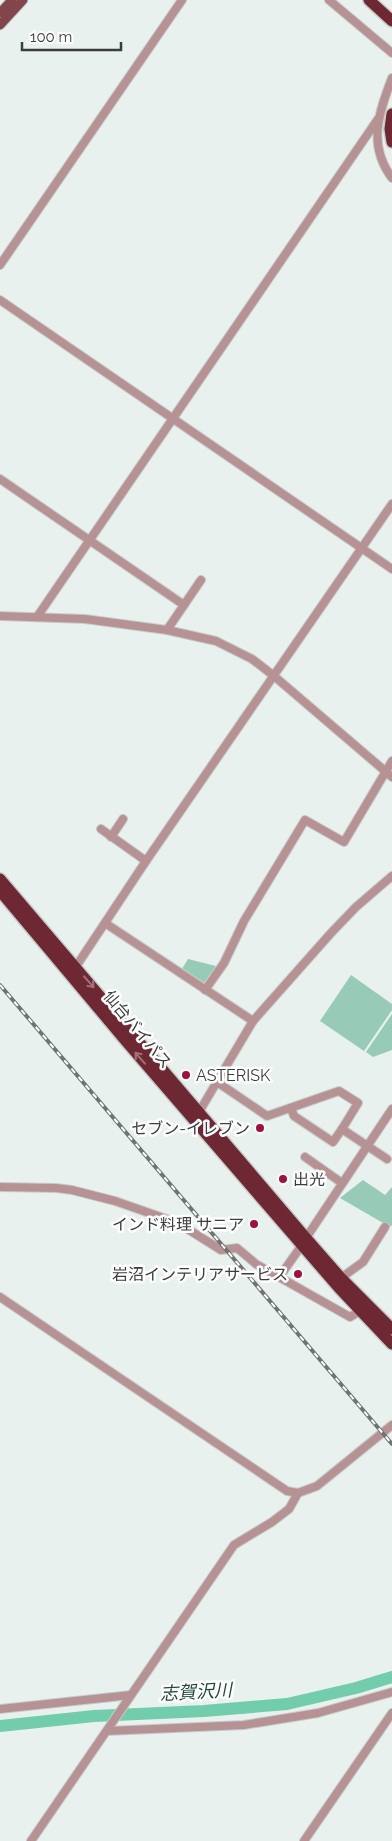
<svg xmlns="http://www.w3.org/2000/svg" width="392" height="1841" font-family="Raleway,'Noto Sans JP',sans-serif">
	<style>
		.green { fill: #97cab7 }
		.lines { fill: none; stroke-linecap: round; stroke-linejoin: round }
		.river { stroke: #72cdad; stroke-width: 12 }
		.minor-casing { stroke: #c6cdca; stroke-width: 10 }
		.major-casing { stroke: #c6cdca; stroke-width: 11 }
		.highway-casing { stroke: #c6cdca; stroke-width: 14 }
		.minor { stroke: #b79295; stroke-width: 8 }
		.major { stroke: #83454c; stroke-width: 9 }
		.highway { stroke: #6e2833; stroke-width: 11 }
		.rail-casing { stroke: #6f7472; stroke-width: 4 }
		.rail { stroke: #fff; stroke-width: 2; stroke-dasharray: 5.5; stroke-linecap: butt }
		.oneway { stroke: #a1737a }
		.poi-dot { fill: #a60d3b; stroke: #fff; stroke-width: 2 }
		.labels { text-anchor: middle; stroke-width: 5; stroke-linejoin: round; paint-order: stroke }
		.street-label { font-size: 16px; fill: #3a3d3c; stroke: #fff }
		.poi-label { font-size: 16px; fill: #3a3d3c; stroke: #fff; text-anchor: end }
		.water-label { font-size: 18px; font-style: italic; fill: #20483b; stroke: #fff }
	</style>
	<rect width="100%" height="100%" fill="#e9f1ee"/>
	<g class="green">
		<polygon points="188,959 216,966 208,983 204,984 182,969"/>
		<polygon points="351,975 392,1004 392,1010 364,1051 320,1021"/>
		<polygon points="392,1014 392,1050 373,1057 366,1052"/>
		<polygon points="363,1180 385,1195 392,1187 392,1225 390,1227 340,1198"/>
	</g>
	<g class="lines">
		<polyline class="river" points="0,1726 94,1716 204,1711 287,1704 356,1688 392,1677"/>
		<g class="minor-casing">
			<g id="minor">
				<polyline points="329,0 392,53"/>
				<path d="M 392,78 C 379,112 367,145 392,178"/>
				<polyline points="0,265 182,0"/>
				<polyline points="0,300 392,569"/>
				<polyline points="0,479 184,605 167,630"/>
				<polyline points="184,605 201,580"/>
				<polyline points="0,616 85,619 167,630 216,641 252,659 274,676 392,777"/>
				<polyline points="37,617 378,119"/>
				<polyline points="101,829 146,861"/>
				<polyline points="111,837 123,819"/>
				<polyline points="105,923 253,1021"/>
				<polyline points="72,970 79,962 146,861 392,504"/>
				<polyline points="205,990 224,963 244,921 305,820 344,842 392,761"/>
				<polyline points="217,1082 267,1116 339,1091 358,1103 342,1129 387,1159"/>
				<polyline points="291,1108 294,1116 333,1142 342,1129"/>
				<polyline points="199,1112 253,1021 331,933 356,907 392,876"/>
				<polyline points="305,1157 342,1183"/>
				<polyline points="0,1187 56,1188 72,1190 115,1201 178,1223 221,1250 237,1248 256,1264 350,1317 360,1311"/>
				<polyline points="306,1238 392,1109"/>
				<polyline points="280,1276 302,1245"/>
				<polyline points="341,1278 363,1262 385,1227"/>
				<polyline points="0,1297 287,1491 298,1493 317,1486 392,1425"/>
				<polyline points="0,1709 131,1695"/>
				<polyline points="107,1731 244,1725 318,1713 392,1692"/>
				<polyline points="31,1841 234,1545 272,1522 289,1509 298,1493"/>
				<polyline points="304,1841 392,1713"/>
			</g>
		</g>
		<g class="major-casing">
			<g id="major">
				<polyline points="0,13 12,0"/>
				<polyline points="0,25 23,0"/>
			</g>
		</g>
		<g class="highway-casing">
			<g id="highway">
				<polyline points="369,0 392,21"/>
				<polyline points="392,114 390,129 392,142"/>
				<polyline points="0,879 306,1238 341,1278 392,1329"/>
				<polyline points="0,891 125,1040 339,1288 392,1344"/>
			</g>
		</g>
		<use href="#minor" class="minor"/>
		<use href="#major" class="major"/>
		<use href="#highway" class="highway"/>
		<g class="rail-casing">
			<polyline id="rail" points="0,985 392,1444"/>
		</g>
		<use href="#rail" class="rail"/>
	</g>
	<defs><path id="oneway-shaft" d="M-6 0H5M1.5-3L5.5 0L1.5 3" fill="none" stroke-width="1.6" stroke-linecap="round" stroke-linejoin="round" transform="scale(1.25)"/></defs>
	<g class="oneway">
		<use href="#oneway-shaft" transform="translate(89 982) rotate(49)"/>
		<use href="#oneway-shaft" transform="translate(140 1058) rotate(-131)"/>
	</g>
	<g class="poi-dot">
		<circle cx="186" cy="1075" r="5"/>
		<circle cx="260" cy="1128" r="5"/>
		<circle cx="283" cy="1179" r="5"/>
		<circle cx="254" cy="1224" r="5"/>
		<circle cx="298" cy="1274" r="5"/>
	</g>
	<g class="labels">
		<g class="street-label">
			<text transform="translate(138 1029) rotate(50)" y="6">仙台バイパス</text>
		</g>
		<g class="poi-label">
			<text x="196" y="1081" text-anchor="start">ASTERISK</text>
			<text x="250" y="1134">セブン-イレブン</text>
			<text x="293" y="1185" text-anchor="start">出光</text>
			<text x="244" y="1230">インド料理 サニア</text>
			<text x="288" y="1280">岩沼インテリアサービス</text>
		</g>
		<g class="water-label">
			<text transform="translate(196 1692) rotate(-3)" y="6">志賀沢川</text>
		</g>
	</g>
	<path d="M22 42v8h99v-8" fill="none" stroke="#3a3d3c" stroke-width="2.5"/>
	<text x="30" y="42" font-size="15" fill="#3a3d3c" stroke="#ffffff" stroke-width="4" paint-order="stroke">100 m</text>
</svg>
